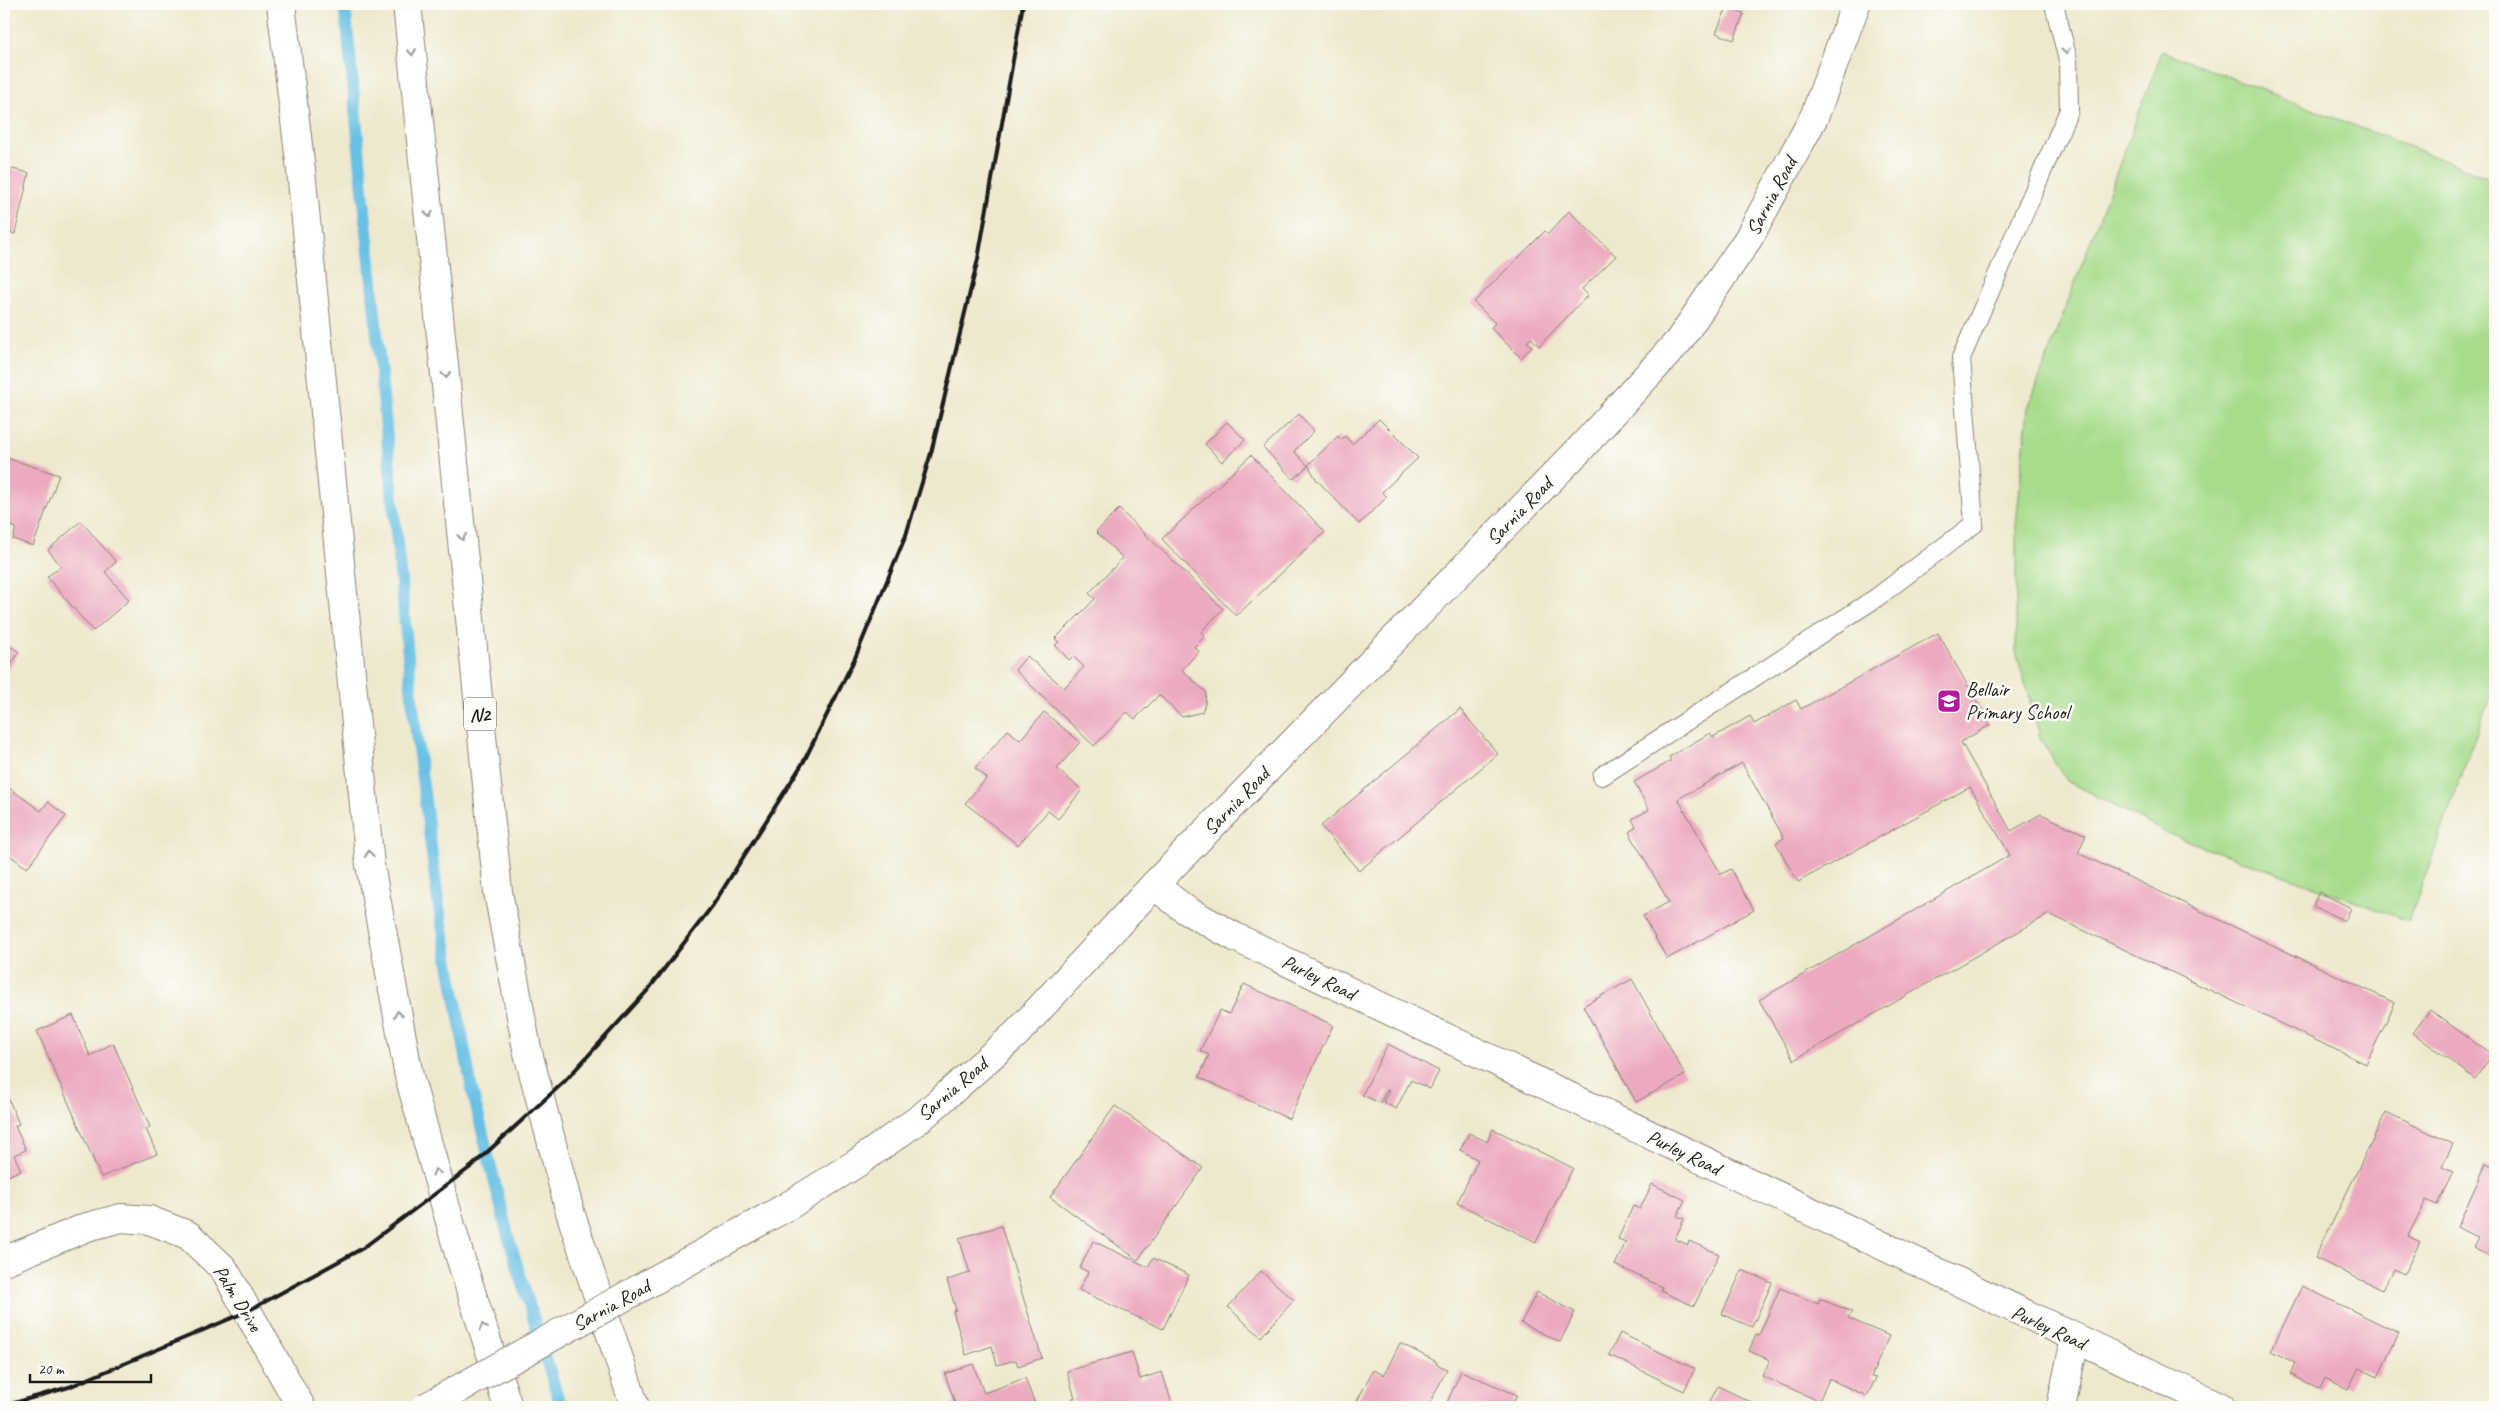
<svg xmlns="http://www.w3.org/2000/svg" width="2499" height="1411" font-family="Caveat,sans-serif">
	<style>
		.pitch { fill: #a7dc8c; stroke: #627c54 }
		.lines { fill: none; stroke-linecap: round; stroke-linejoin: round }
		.stream { stroke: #67c0e4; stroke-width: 12 }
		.building { fill: #ecaac0 }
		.service-casing { stroke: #858274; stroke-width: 20 }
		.minor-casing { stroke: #858274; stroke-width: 30 }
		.secondary-casing { stroke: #858274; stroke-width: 30 }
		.motorway-casing { stroke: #858274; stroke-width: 30 }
		.service { stroke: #fff; stroke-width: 18 }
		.minor { stroke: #fff; stroke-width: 28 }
		.secondary { stroke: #fff; stroke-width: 28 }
		.motorway { stroke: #fff; stroke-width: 28 }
		.rail { stroke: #1c1c1c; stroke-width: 4 }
		.secondary-bridge-casing { stroke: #858274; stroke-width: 30; stroke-linecap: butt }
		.secondary-bridge { stroke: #fff; stroke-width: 28 }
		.oneway { stroke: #999 }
		.labels { text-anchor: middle; stroke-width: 5; stroke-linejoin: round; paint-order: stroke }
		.shield { fill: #fdfcf7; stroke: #605f5e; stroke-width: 1 }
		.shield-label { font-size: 19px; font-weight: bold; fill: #1c1c1c }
		.street-label { font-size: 20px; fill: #1c1c1c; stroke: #fdfcf7 }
		.poi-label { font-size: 20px; fill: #1c1c1c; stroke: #fdfcf7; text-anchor: start }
	</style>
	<rect width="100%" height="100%" fill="#fdfcf7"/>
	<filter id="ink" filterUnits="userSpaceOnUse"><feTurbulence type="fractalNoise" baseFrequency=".02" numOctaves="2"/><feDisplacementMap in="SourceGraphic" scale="10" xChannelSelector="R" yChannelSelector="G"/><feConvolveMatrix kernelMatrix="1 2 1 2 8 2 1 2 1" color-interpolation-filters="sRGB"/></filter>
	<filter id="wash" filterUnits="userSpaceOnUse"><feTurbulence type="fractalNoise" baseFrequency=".0096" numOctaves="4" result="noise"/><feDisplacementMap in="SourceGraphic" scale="20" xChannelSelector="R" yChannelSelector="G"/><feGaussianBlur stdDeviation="1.12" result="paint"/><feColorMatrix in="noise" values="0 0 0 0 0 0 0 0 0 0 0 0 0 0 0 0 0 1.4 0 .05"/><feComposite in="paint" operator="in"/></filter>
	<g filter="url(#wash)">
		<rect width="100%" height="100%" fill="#eee8cd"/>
		<polygon class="pitch" points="2162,51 2495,180 2495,683 2409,921 2166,833 2067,781 2041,740 2016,652 2016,525 2028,408"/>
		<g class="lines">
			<polyline class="stream" points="345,4 414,717 439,908 472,1090 508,1236 561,1407"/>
		</g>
		<g id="blocks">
			<g class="building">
				<polygon points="1727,7 1744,13 1734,40 1716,33"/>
				<polygon points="4,167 29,173 15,234 4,232"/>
				<polygon points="1569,211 1616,256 1582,289 1588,295 1539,346 1531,338 1527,342 1532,346 1521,358 1491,328 1495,323 1474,302 1545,231 1548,234"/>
				<polygon points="1299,414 1314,431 1294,451 1308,466 1293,479 1263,447"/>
				<polygon points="1379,419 1418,458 1382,492 1387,497 1359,524 1316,479 1308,465 1338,436 1341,440 1345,436 1352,444"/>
				<polygon points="1227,422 1245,440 1222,462 1205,444"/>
				<polygon points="1251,455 1325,532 1236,616 1162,539"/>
				<polygon points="4,457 59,475 33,546 13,539 16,528 4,524"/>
				<polygon points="1119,509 1223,609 1201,632 1205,636 1194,647 1199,651 1182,670 1206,692 1205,704 1202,712 1182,717 1159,695 1135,719 1127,712 1094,746 1015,670 1027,656 1064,688 1084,667 1073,656 1069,660 1055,645 1059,642 1055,639 1095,599 1089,593 1123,558 1096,532"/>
				<polygon points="81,521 116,562 105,572 129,600 93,631 47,577 61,566 48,550"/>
				<polygon points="1938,633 1990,725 1961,742 2011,831 2041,814 2086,835 2078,853 2395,1003 2366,1064 2049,914 1794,1060 1759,1000 2010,855 1970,787 1798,882 1776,843 1784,838 1742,763 1678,799 1721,874 1731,869 1754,910 1667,959 1643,916 1669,902 1629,832 1636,827 1632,819 1649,810 1634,782 1671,761 1669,757 1710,733 1713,737 1750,716 1754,724 1796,700 1801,709"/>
				<polygon points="4,642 19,652 4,676"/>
				<polygon points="1460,709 1498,754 1359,871 1321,826"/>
				<polygon points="1044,712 1080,742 1057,769 1082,790 1058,819 1048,811 1018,845 965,803 987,778 975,768 1008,730 1020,740"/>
				<polygon points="5,785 41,811 48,802 66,816 27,868 4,851"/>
				<polygon points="2319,892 2351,908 2345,921 2313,906"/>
				<polygon points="1632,979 1685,1075 1636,1102 1583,1006"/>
				<polygon points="1244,984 1333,1025 1289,1119 1199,1077 1209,1055 1200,1051 1220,1010 1229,1014"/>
				<polygon points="2430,1010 2492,1055 2475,1079 2413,1033"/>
				<polygon points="73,1015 90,1056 113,1043 150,1127 146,1129 157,1154 101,1177 37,1031"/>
				<polygon points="1388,1044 1439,1071 1430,1089 1411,1080 1396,1109 1383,1102 1389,1091 1387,1090 1380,1103 1362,1095"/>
				<polygon points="4,1088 19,1124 15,1126 26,1150 14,1155 21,1170 4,1178"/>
				<polygon points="1115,1106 1203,1168 1138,1260 1050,1197"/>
				<polygon points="2386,1112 2453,1144 2442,1167 2453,1172 2437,1205 2426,1200 2408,1236 2420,1242 2404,1274 2393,1269 2382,1290 2315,1258"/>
				<polygon points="1493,1129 1573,1168 1536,1242 1457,1203 1478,1160 1460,1150 1469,1133 1487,1142"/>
				<polygon points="2486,1164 2495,1168 2495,1259 2473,1248 2478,1238 2457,1227"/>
				<polygon points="1652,1184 1685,1200 1677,1216 1684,1219 1675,1239 1688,1245 1689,1241 1719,1254 1694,1306 1661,1291 1662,1287 1615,1265 1626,1242 1618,1239 1633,1206 1640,1209"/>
				<polygon points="1001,1226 1042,1358 1018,1366 1016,1360 997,1365 992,1346 966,1355 953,1311 956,1310 947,1280 970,1273 959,1238"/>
				<polygon points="1093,1241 1148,1267 1153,1258 1189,1275 1163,1329 1079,1290 1088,1272 1080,1268"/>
				<polygon points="1742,1270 1772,1283 1752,1327 1722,1314"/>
				<polygon points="1261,1271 1294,1300 1261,1337 1228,1307"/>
				<polygon points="2302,1286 2399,1333 2378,1377 2359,1368 2348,1389 2325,1378 2320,1389 2290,1374 2295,1363 2271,1351"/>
				<polygon points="1780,1288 1818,1304 1820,1299 1852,1312 1848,1318 1889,1336 1871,1377 1876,1378 1867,1396 1829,1379 1819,1401 1762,1376 1770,1360 1749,1351 1756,1334 1759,1335"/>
				<polygon points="1537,1292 1575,1312 1560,1342 1521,1323"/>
				<polygon points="1620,1333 1695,1369 1684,1391 1609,1355"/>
				<polygon points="1400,1343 1437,1362 1436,1364 1447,1369 1428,1407 1417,1403 1415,1407 1354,1407 1373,1370 1384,1375"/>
				<polygon points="1132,1352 1140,1379 1162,1372 1173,1407 1075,1407 1072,1398 1075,1398 1067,1371"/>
				<polygon points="973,1364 984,1393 1025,1378 1036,1407 951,1407 950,1405 955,1403 945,1374"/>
				<polygon points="1461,1371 1517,1395 1513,1402 1526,1407 1445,1407"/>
				<polygon points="1718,1386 1755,1404 1753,1407 1707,1407"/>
			</g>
		</g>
	</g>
	<g filter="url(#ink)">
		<use href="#blocks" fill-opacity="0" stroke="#858274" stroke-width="1"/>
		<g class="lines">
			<g class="service-casing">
				<polyline id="service" points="1602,776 1876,598 1974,524 1961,358 2069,110 2068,60 2054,4"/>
			</g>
			<g class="minor-casing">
				<g id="minor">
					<polyline points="1154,885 1186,910 1235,937 2221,1407"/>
					<polyline points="4,1261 87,1227 121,1218 149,1220 188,1235 224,1269 301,1407"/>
					<polyline points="2061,1407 2075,1339"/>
				</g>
			</g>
			<g class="secondary-casing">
				<polyline id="secondary" points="788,1206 857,1163 922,1117 1016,1034 1154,885 1580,449 1678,342 1748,239 1814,117 1856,4"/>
			</g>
			<g class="motorway-casing">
				<g id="motorway">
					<polyline points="281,4 301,170 370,865 409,1076 459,1254 508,1407"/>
					<polyline points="407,4 498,892 527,1049 570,1212 635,1407"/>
				</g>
			</g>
			<use href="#service" class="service"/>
			<use href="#minor" class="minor"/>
			<use href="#secondary" class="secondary"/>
			<use href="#motorway" class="motorway"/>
			<polyline class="rail" points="4,1406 69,1387 246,1312 363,1248 472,1166 565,1081 648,990 713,905 804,761 855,658 906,535 931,453 978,259 1023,4"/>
			<g class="secondary-bridge-casing">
				<polyline id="secondary-bridge" points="426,1407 788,1206"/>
			</g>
			<use href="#secondary-bridge" class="secondary-bridge"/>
		</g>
		<defs><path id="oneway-chevron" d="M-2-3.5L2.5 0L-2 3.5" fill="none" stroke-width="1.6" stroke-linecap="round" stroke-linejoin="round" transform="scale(1.25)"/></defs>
		<g class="oneway">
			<use href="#oneway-chevron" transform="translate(2066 51) rotate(78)"/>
			<use href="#oneway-chevron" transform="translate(412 52) rotate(84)"/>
			<use href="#oneway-chevron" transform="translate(429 214) rotate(84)"/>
			<use href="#oneway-chevron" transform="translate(446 375) rotate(84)"/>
			<use href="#oneway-chevron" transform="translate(462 537) rotate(84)"/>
			<use href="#oneway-chevron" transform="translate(369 854) rotate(-96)"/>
			<use href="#oneway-chevron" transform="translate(398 1014) rotate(-100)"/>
			<use href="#oneway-chevron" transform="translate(436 1172) rotate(-106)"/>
			<use href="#oneway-chevron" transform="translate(483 1327) rotate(-108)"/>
		</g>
	</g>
	<defs>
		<g id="school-square" transform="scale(1.25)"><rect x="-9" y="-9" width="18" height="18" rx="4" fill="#b5179e" stroke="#fdfcf7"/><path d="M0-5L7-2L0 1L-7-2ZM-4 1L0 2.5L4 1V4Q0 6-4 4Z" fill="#fff"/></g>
	</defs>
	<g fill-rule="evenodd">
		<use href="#school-square" x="1949" y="701"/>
	</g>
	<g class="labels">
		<rect class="shield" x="464" y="697.5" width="32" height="33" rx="4"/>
		<g class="shield-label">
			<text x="480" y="721">N2</text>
		</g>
		<g class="street-label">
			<text transform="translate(1771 196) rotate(-62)" y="7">Sarnia Road</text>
			<text transform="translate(1519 511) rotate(-46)" y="7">Sarnia Road</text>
			<text transform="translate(1236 801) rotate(-46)" y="7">Sarnia Road</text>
			<text transform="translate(1319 977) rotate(26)" y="7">Purley Road</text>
			<text transform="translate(952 1089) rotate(-41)" y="7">Sarnia Road</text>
			<text transform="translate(1684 1152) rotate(26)" y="7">Purley Road</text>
			<text transform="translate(238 1298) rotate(58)" y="7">Palm Drive</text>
			<text transform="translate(611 1305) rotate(-29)" y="7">Sarnia Road</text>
			<text transform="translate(2049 1327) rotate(25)" y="7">Purley Road</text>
		</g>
		<g class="poi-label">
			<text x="1966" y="696">Bellair<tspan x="1966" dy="23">Primary School</tspan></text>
		</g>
	</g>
	<rect width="2499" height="1411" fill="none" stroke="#fdfcf7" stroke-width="20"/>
	<path d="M30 1374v8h121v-8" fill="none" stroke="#1c1c1c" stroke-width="2.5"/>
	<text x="38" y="1374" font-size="15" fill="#1c1c1c" stroke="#fdfcf7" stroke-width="4" paint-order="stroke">20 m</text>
</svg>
